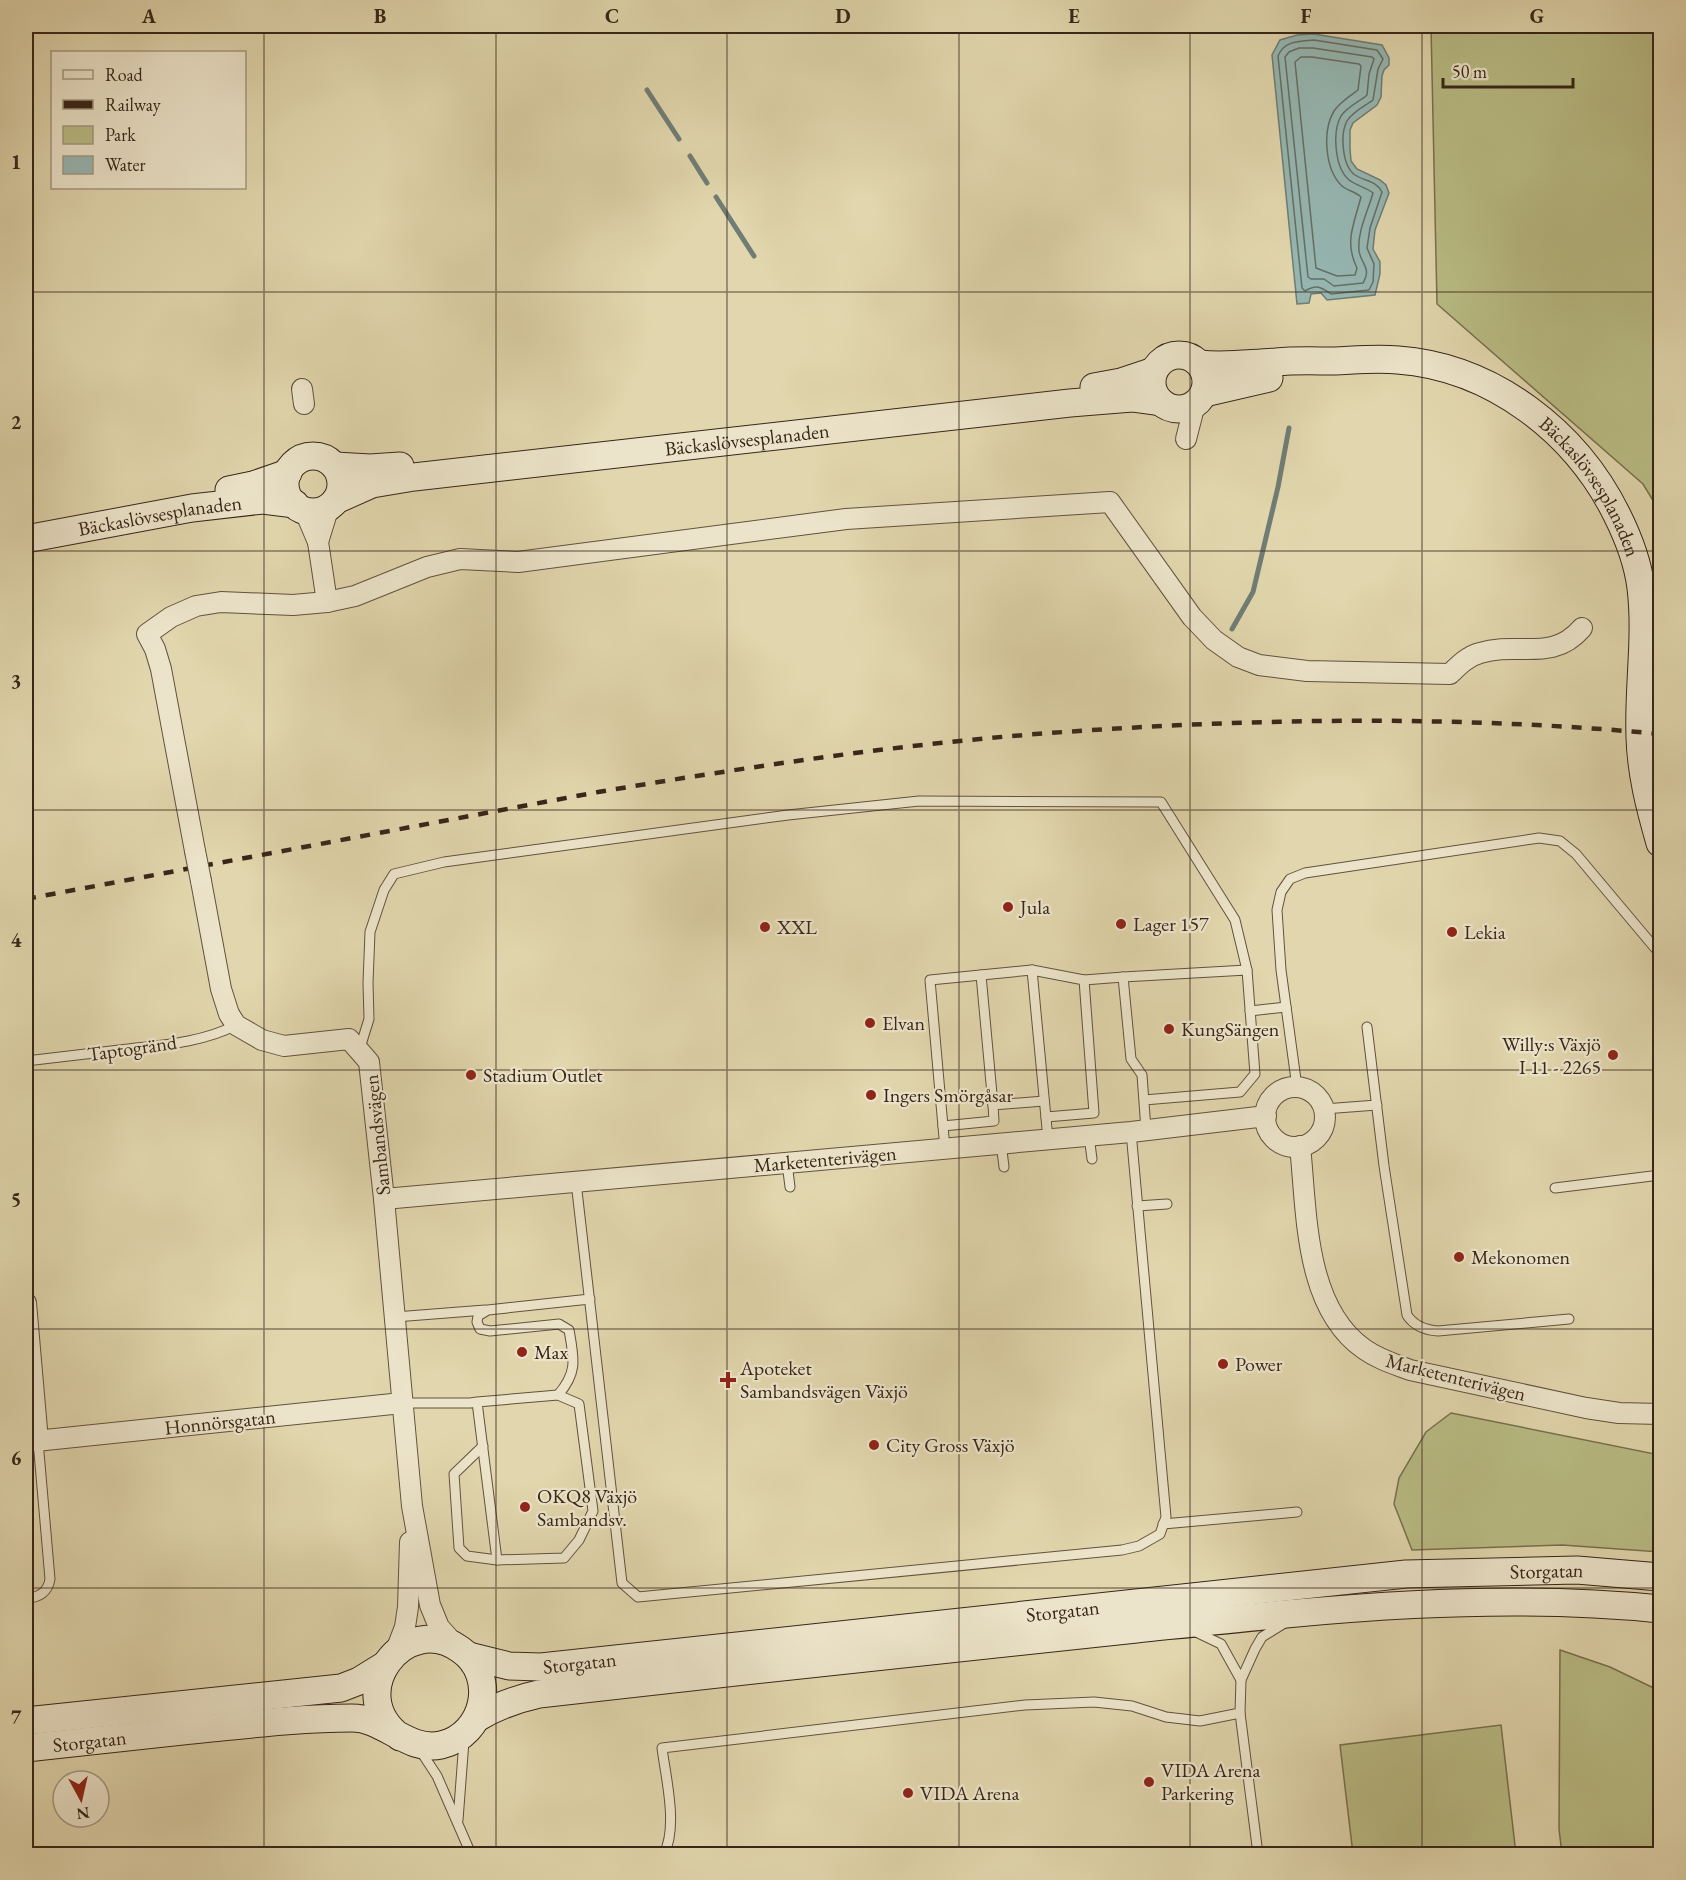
<svg xmlns="http://www.w3.org/2000/svg" width="1686" height="1880" font-family="'EB Garamond',serif">
	<style>
		.green { fill: #b9bc85; stroke: #78714f; stroke-width: 1.5 }
		.water { fill: #96b7b2; stroke: #707d75; stroke-width: 1.5 }
		.lines { fill: none; stroke-linecap: round; stroke-linejoin: round }
		.shore { stroke: #666e66; stroke-width: 1.5 }
		.stream { stroke: #707d75; stroke-width: 5 }
		.lane-casing { stroke: #62523e; stroke-width: 11 }
		.street-casing { stroke: #62523e; stroke-width: 22 }
		.secondary-casing { stroke: #372619; stroke-width: 29 }
		.lane { stroke: #ece4ca; stroke-width: 9 }
		.street { stroke: #ece4ca; stroke-width: 20 }
		.secondary { stroke: #ece4ca; stroke-width: 27 }
		.rail { stroke: #372619; stroke-width: 4.5; stroke-dasharray: 10 10; stroke-linecap: butt }
		.street-bridge-casing { stroke: #62523e; stroke-width: 22; stroke-linecap: butt }
		.street-bridge { stroke: #ece4ca; stroke-width: 20 }
		.grid { fill: none; stroke: #372619; stroke-width: 1.5; stroke-opacity: 0.55 }
		.poi-dot { fill: #8f2418; stroke: #ece4ca; stroke-width: 2 }
		.labels { text-anchor: middle; stroke-width: 4.5; stroke-linejoin: round; paint-order: stroke }
		.street-label { font-size: 20px; fill: #372619; stroke: #ece4ca }
		.poi-label { font-size: 20px; fill: #372619; stroke: #ece4ca; text-anchor: start }
		.neatline { fill: none; stroke: #372619; stroke-width: 2 }
		.grid-label { font-size: 20px; text-anchor: middle; font-weight: bold; fill: #372619 }
	</style>
	<rect width="100%" height="100%" fill="#e1d6ad"/>
	<filter id="stains"><feTurbulence type="fractalNoise" baseFrequency=".00333" numOctaves="4"/><feColorMatrix values="0 0 0 0 .2 0 0 0 0 .09 0 0 0 0 .02 0 0 0 .5 -.17"/></filter>
	<radialGradient id="worn" r=".72"><stop offset=".6" stop-color="#630" stop-opacity="0"/><stop offset="1" stop-color="#630" stop-opacity=".3"/></radialGradient>
	<g class="green">
		<polygon points="1431,26 1660,26 1660,512 1643,484 1437,304"/>
		<polygon points="1451,1413 1660,1455 1660,1552 1562,1545 1412,1550 1394,1504 1399,1478 1426,1432"/>
		<polygon points="1560,1650 1610,1667 1660,1691 1660,1854 1562,1854 1559,1829"/>
		<polygon points="1501,1725 1516,1854 1353,1854 1340,1745"/>
	</g>
	<polygon class="water" points="1314,34 1382,45 1389,58 1389,65 1384,70 1382,76 1381,97 1377,105 1353,123 1350,130 1350,149 1351,161 1357,169 1380,180 1386,185 1389,193 1375,230 1373,249 1380,262 1380,274 1375,295 1327,300 1321,293 1311,294 1309,303 1297,304 1272,55 1280,40 1297,35"/>
	<g class="lines">
		<g class="shore">
			<path d="M 1314,40 L 1377,50 L 1383,59 L 1378,69 L 1373,100 C 1365,106 1352,112 1347,121 C 1340,134 1342,166 1355,175 C 1364,181 1377,181 1382,192 L 1370,228 L 1367,248 L 1374,264 L 1373,282 L 1369,290 L 1331,294 C 1321,287 1317,284 1305,291 L 1302,288 L 1278,56 C 1284,41 1299,41 1314,40 Z"/>
			<path d="M 1299,48 L 1313,48 L 1372,57 L 1374,59 L 1369,74 L 1367,95 C 1359,102 1347,107 1341,116 C 1332,132 1335,167 1348,179 C 1356,186 1366,187 1373,193 C 1368,211 1357,232 1359,251 C 1361,264 1372,268 1363,283 L 1334,286 L 1324,279 L 1311,279 L 1308,277 L 1285,57 L 1289,52 Z"/>
			<path d="M 1301,57 L 1312,57 L 1359,64 L 1361,66 L 1358,90 C 1350,96 1340,102 1334,111 C 1322,131 1325,170 1342,186 C 1348,191 1356,192 1361,197 C 1354,224 1344,242 1357,268 L 1355,275 L 1337,276 L 1316,268 L 1295,62 Z"/>
		</g>
		<g class="stream">
			<polyline points="647,90 679,139"/>
			<polyline points="690,156 707,183"/>
			<polyline points="716,197 754,256"/>
			<polyline points="1232,629 1253,592 1278,487 1289,428"/>
		</g>
		<g class="lane-casing">
			<g id="lane">
				<polyline points="1032,970 1084,980 1094,1113 1046,1117"/>
				<polyline points="981,975 993,1105"/>
				<polyline points="1084,980 1123,977"/>
				<polyline points="1250,1011 1286,1007"/>
				<path d="M 1367,1027 L 1384,1166 L 1407,1315 C 1414,1326 1425,1330 1438,1331 L 1569,1319"/>
				<polyline points="359,1051 369,1019 368,983 370,932 384,890 394,874 444,862 788,815 919,801 1161,802 1235,920 1247,970"/>
				<path d="M 26,1061 C 60,1057 94,1053 128,1049 C 163,1045 204,1042 236,1025"/>
				<polyline points="1297,1087 1281,970 1277,910 1281,892 1290,879 1305,873 1539,838 1560,841 1576,854 1660,954"/>
				<polyline points="1144,1100 1240,1092 1255,1074 1247,970 1123,977 1131,1059 1142,1075 1146,1130"/>
				<polyline points="1324,1109 1377,1105"/>
				<polyline points="943,1126 994,1121 993,1105 1044,1101"/>
				<polyline points="1089,1136 1092,1159"/>
				<polyline points="1001,1143 1004,1167"/>
				<polyline points="945,1149 930,980 1032,970 1048,1139"/>
				<polyline points="787,1163 790,1187"/>
				<polyline points="576,1182 622,1583 638,1597 1122,1550 1139,1546 1160,1534 1166,1517 1131,1132"/>
				<polyline points="1555,1188 1660,1175"/>
				<polyline points="1137,1206 1167,1204"/>
				<polyline points="395,1317 485,1310"/>
				<path d="M 558,1395 C 578,1372 574,1359 569,1330 L 559,1324 L 490,1331 L 480,1329 L 477,1322 L 478,1316 L 488,1310 L 590,1299"/>
				<polyline points="402,1403 470,1403 477,1402 558,1395 579,1404 593,1511 579,1540 564,1558 497,1560 477,1402"/>
				<polyline points="483,1446 454,1474 459,1548 467,1556 497,1560"/>
				<polyline points="1163,1524 1297,1512"/>
				<path d="M 26,1598 C 39,1598 48,1592 50,1579 L 38,1441"/>
				<polyline points="1196,1632 1221,1644 1241,1680"/>
				<polyline points="1240,1713 1258,1854"/>
				<polyline points="420,1750 437,1776 471,1854"/>
				<polyline points="458,1820 464,1741"/>
				<path d="M 664,1854 C 678,1826 666,1779 662,1748 L 1025,1705 L 1094,1702 L 1132,1706 L 1166,1717 L 1200,1721 L 1240,1713 L 1241,1680 L 1255,1649 L 1262,1637 L 1283,1624"/>
			</g>
		</g>
		<g class="street-casing">
			<g id="street">
				<polyline points="302,389 304,404"/>
				<polyline points="1186,439 1195,404"/>
				<polyline points="304,509 318,542 327,602"/>
				<polyline points="318,542 329,506"/>
				<path d="M 195,851 L 161,669 L 155,649 L 147,634 L 171,617 L 196,606 L 221,602 L 293,605 L 327,602 L 355,596 L 427,567 L 460,559 L 518,562 L 846,519 L 1110,502 L 1192,617 L 1214,640 L 1238,657 L 1259,665 L 1307,671 L 1450,674 C 1459,665 1468,656 1480,653 C 1518,641 1552,663 1582,628"/>
				<polyline points="201,881 221,989 229,1014 236,1025 262,1040 284,1046 349,1039 369,1062 384,1199 412,1506 430,1605 439,1627 456,1646"/>
				<circle cx="1295" cy="1117" r="30"/>
				<path d="M 1300,1146 C 1307,1212 1304,1307 1364,1349 C 1378,1359 1394,1364 1410,1370 L 1586,1408 L 1619,1413 L 1660,1414"/>
				<polyline points="384,1199 1131,1132 1266,1116"/>
				<polyline points="26,1303 38,1441"/>
				<polyline points="26,1442 402,1403"/>
				<polyline points="395,1653 405,1627 408,1607 410,1542"/>
			</g>
		</g>
		<g class="secondary-casing">
			<g id="secondary">
				<circle cx="1179" cy="382" r="27"/>
				<path id="s1" d="M 1200,364 C 1226,367 1250,363 1276,362 C 1296,360 1316,361 1335,361 C 1357,360 1377,358 1398,360 C 1493,367 1576,432 1617,515 C 1628,537 1638,563 1641,588 C 1647,638 1638,687 1640,737 C 1641,774 1650,808 1660,843"/>
				<polyline points="1094,387 1121,382 1154,371"/>
				<polyline points="1204,393 1269,378"/>
				<circle cx="313" cy="484" r="28"/>
				<polyline points="335,466 370,468 400,466"/>
				<polyline points="229,490 253,485 288,473"/>
				<path id="s2" d="M 336,500 L 372,484 L 414,477 L 1070,403 L 1132,398 L 1161,402"/>
				<path id="s3" d="M 26,539 L 192,508 L 263,500 L 295,504"/>
				<path id="s4" d="M 469,1656 L 509,1666 L 541,1667 L 1406,1574 L 1577,1570 L 1660,1577"/>
				<path d="M 477,1718 C 497,1706 516,1699 539,1694 C 738,1672 936,1649 1136,1629 C 1312,1611 1483,1591 1660,1609"/>
				<polyline points="26,1721 341,1688 359,1681 385,1665"/>
				<path id="s5" d="M 26,1748 C 84,1742 143,1735 202,1729 C 252,1724 302,1718 352,1718 C 385,1718 407,1752 441,1745 C 485,1735 498,1676 461,1650 C 405,1609 342,1694 400,1737"/>
			</g>
		</g>
		<use href="#lane" class="lane"/>
		<use href="#street" class="street"/>
		<use href="#secondary" class="secondary"/>
		<path class="rail" d="M 26,899 L 598,792 C 748,767 899,744 1050,733 C 1253,718 1458,715 1660,734"/>
		<g class="street-bridge-casing">
			<polyline id="street-bridge" points="195,851 201,881"/>
		</g>
		<use href="#street-bridge" class="street-bridge"/>
	</g>
	<path class="grid" d="M 264,26 L 264,1854M 496,26 L 496,1854M 727,26 L 727,1854M 959,26 L 959,1854M 1190,26 L 1190,1854M 1422,26 L 1422,1854M 26,292 L 1660,292M 26,551 L 1660,551M 26,810 L 1660,810M 26,1070 L 1660,1070M 26,1329 L 1660,1329M 26,1588 L 1660,1588"/>
	<g class="poi-dot">
		<circle cx="1008" cy="907" r="6"/>
		<circle cx="1121" cy="924" r="6"/>
		<circle cx="765" cy="927" r="6"/>
		<circle cx="1452" cy="932" r="6"/>
		<circle cx="870" cy="1023" r="6"/>
		<circle cx="1169" cy="1029" r="6"/>
		<circle cx="1613" cy="1055" r="6"/>
		<circle cx="471" cy="1075" r="6"/>
		<circle cx="871" cy="1095" r="6"/>
		<circle cx="1459" cy="1257" r="6"/>
		<circle cx="522" cy="1352" r="6"/>
		<circle cx="1223" cy="1364" r="6"/>
		<path d="M725 1371h6v6h6v6h-6v6h-6v-6h-6v-6h6z"/>
		<circle cx="874" cy="1445" r="6"/>
		<circle cx="525" cy="1507" r="6"/>
		<circle cx="1149" cy="1782" r="6"/>
		<circle cx="908" cy="1793" r="6"/>
	</g>
	<g class="labels">
		<g class="street-label">
			<text dy="7" stroke="none"><textPath href="#s2" startOffset="417">Bäckaslövsesplanaden</textPath></text>
			<text dy="7" stroke="none"><textPath href="#s1" startOffset="440">Bäckaslövsesplanaden</textPath></text>
			<text dy="7" stroke="none"><textPath href="#s3" startOffset="136">Bäckaslövsesplanaden</textPath></text>
			<text transform="translate(132 1048) rotate(-8)" y="7">Taptogränd</text>
			<text transform="translate(377 1135) rotate(-96)" y="7">Sambandsvägen</text>
			<text transform="translate(825 1159) rotate(-5)" y="7">Marketenterivägen</text>
			<text transform="translate(1456 1377) rotate(14)" y="7">Marketenterivägen</text>
			<text transform="translate(220 1422) rotate(-6)" y="7">Honnörsgatan</text>
			<text dy="7" stroke="none"><textPath href="#s4" startOffset="1084">Storgatan</textPath></text>
			<text dy="7" stroke="none"><textPath href="#s4" startOffset="598">Storgatan</textPath></text>
			<text dy="7" stroke="none"><textPath href="#s4" startOffset="112">Storgatan</textPath></text>
			<text dy="7" stroke="none"><textPath href="#s5" startOffset="64">Storgatan</textPath></text>
		</g>
		<g class="poi-label">
			<text x="1020" y="914">Jula</text>
			<text x="1133" y="931">Lager 157</text>
			<text x="777" y="934">XXL</text>
			<text x="1464" y="939">Lekia</text>
			<text x="882" y="1030">Elvan</text>
			<text x="1181" y="1036">KungSängen</text>
			<text x="1601" y="1051" text-anchor="end">Willy:s Växjö<tspan x="1601" dy="23">I 11 - 2265</tspan></text>
			<text x="483" y="1082">Stadium Outlet</text>
			<text x="883" y="1102">Ingers Smörgåsar</text>
			<text x="1471" y="1264">Mekonomen</text>
			<text x="534" y="1359">Max</text>
			<text x="1235" y="1371">Power</text>
			<text x="740" y="1375">Apoteket<tspan x="740" dy="23">Sambandsvägen Växjö</tspan></text>
			<text x="886" y="1452">City Gross Växjö</text>
			<text x="537" y="1503">OKQ8 Växjö<tspan x="537" dy="23">Sambandsv.</tspan></text>
			<text x="1161" y="1777">VIDA Arena<tspan x="1161" dy="23">Parkering</tspan></text>
			<text x="920" y="1800">VIDA Arena</text>
		</g>
	</g>
	<rect width="1686" height="1880" fill="none" stroke="#e1d6ad" stroke-width="66"/>
	<rect x="51" y="51" width="195" height="138" fill="#ece4ca" stroke="#a49883" stroke-width="1.5"/>
	<rect x="63" y="70" width="30" height="9" fill="#ece4ca" stroke="#a49883" stroke-width="1.5"/>
	<text x="105" y="81" font-size="18" fill="#372619">Road</text>
	<rect x="63" y="100" width="30" height="9" fill="#372619" stroke="#a49883" stroke-width="1.5"/>
	<text x="105" y="111" font-size="18" fill="#372619">Railway</text>
	<rect x="63" y="126" width="30" height="18" fill="#b9bc85" stroke="#a49883" stroke-width="1.5"/>
	<text x="105" y="141" font-size="18" fill="#372619">Park</text>
	<rect x="63" y="156" width="30" height="18" fill="#96b7b2" stroke="#a49883" stroke-width="1.5"/>
	<text x="105" y="171" font-size="18" fill="#372619">Water</text>
	<g transform="translate(81 1799) rotate(172)"><circle r="28" fill="#ece4ca" stroke="#a49883" stroke-width="1.5"/>
	<path d="M0-4.5L10 22L0 15L-10 22Z" fill="#8f2418"/>
	<text y="-9" font-size="16" font-weight="bold" text-anchor="middle" fill="#372619">N</text>
	</g>
	<path d="M1443 78v9h130v-9" fill="none" stroke="#372619" stroke-width="3"/>
	<text x="1452" y="78" font-size="18" fill="#372619" stroke="#ece4ca" stroke-width="4.5" paint-order="stroke">50 m</text>
	<rect x="33" y="33" width="1620" height="1814" class="neatline"/>
	<g class="grid-label">
		<text x="149" y="23">A</text>
		<text x="380" y="23">B</text>
		<text x="612" y="23">C</text>
		<text x="843" y="23">D</text>
		<text x="1074" y="23">E</text>
		<text x="1306" y="23">F</text>
		<text x="1537" y="23">G</text>
		<text x="16" y="169">1</text>
		<text x="16" y="429">2</text>
		<text x="16" y="688">3</text>
		<text x="16" y="947">4</text>
		<text x="16" y="1206">5</text>
		<text x="16" y="1465">6</text>
		<text x="16" y="1724">7</text>
	</g>
	<rect width="100%" height="100%" filter="url(#stains)"/>
	<rect width="100%" height="100%" fill="url(#worn)"/>
</svg>
